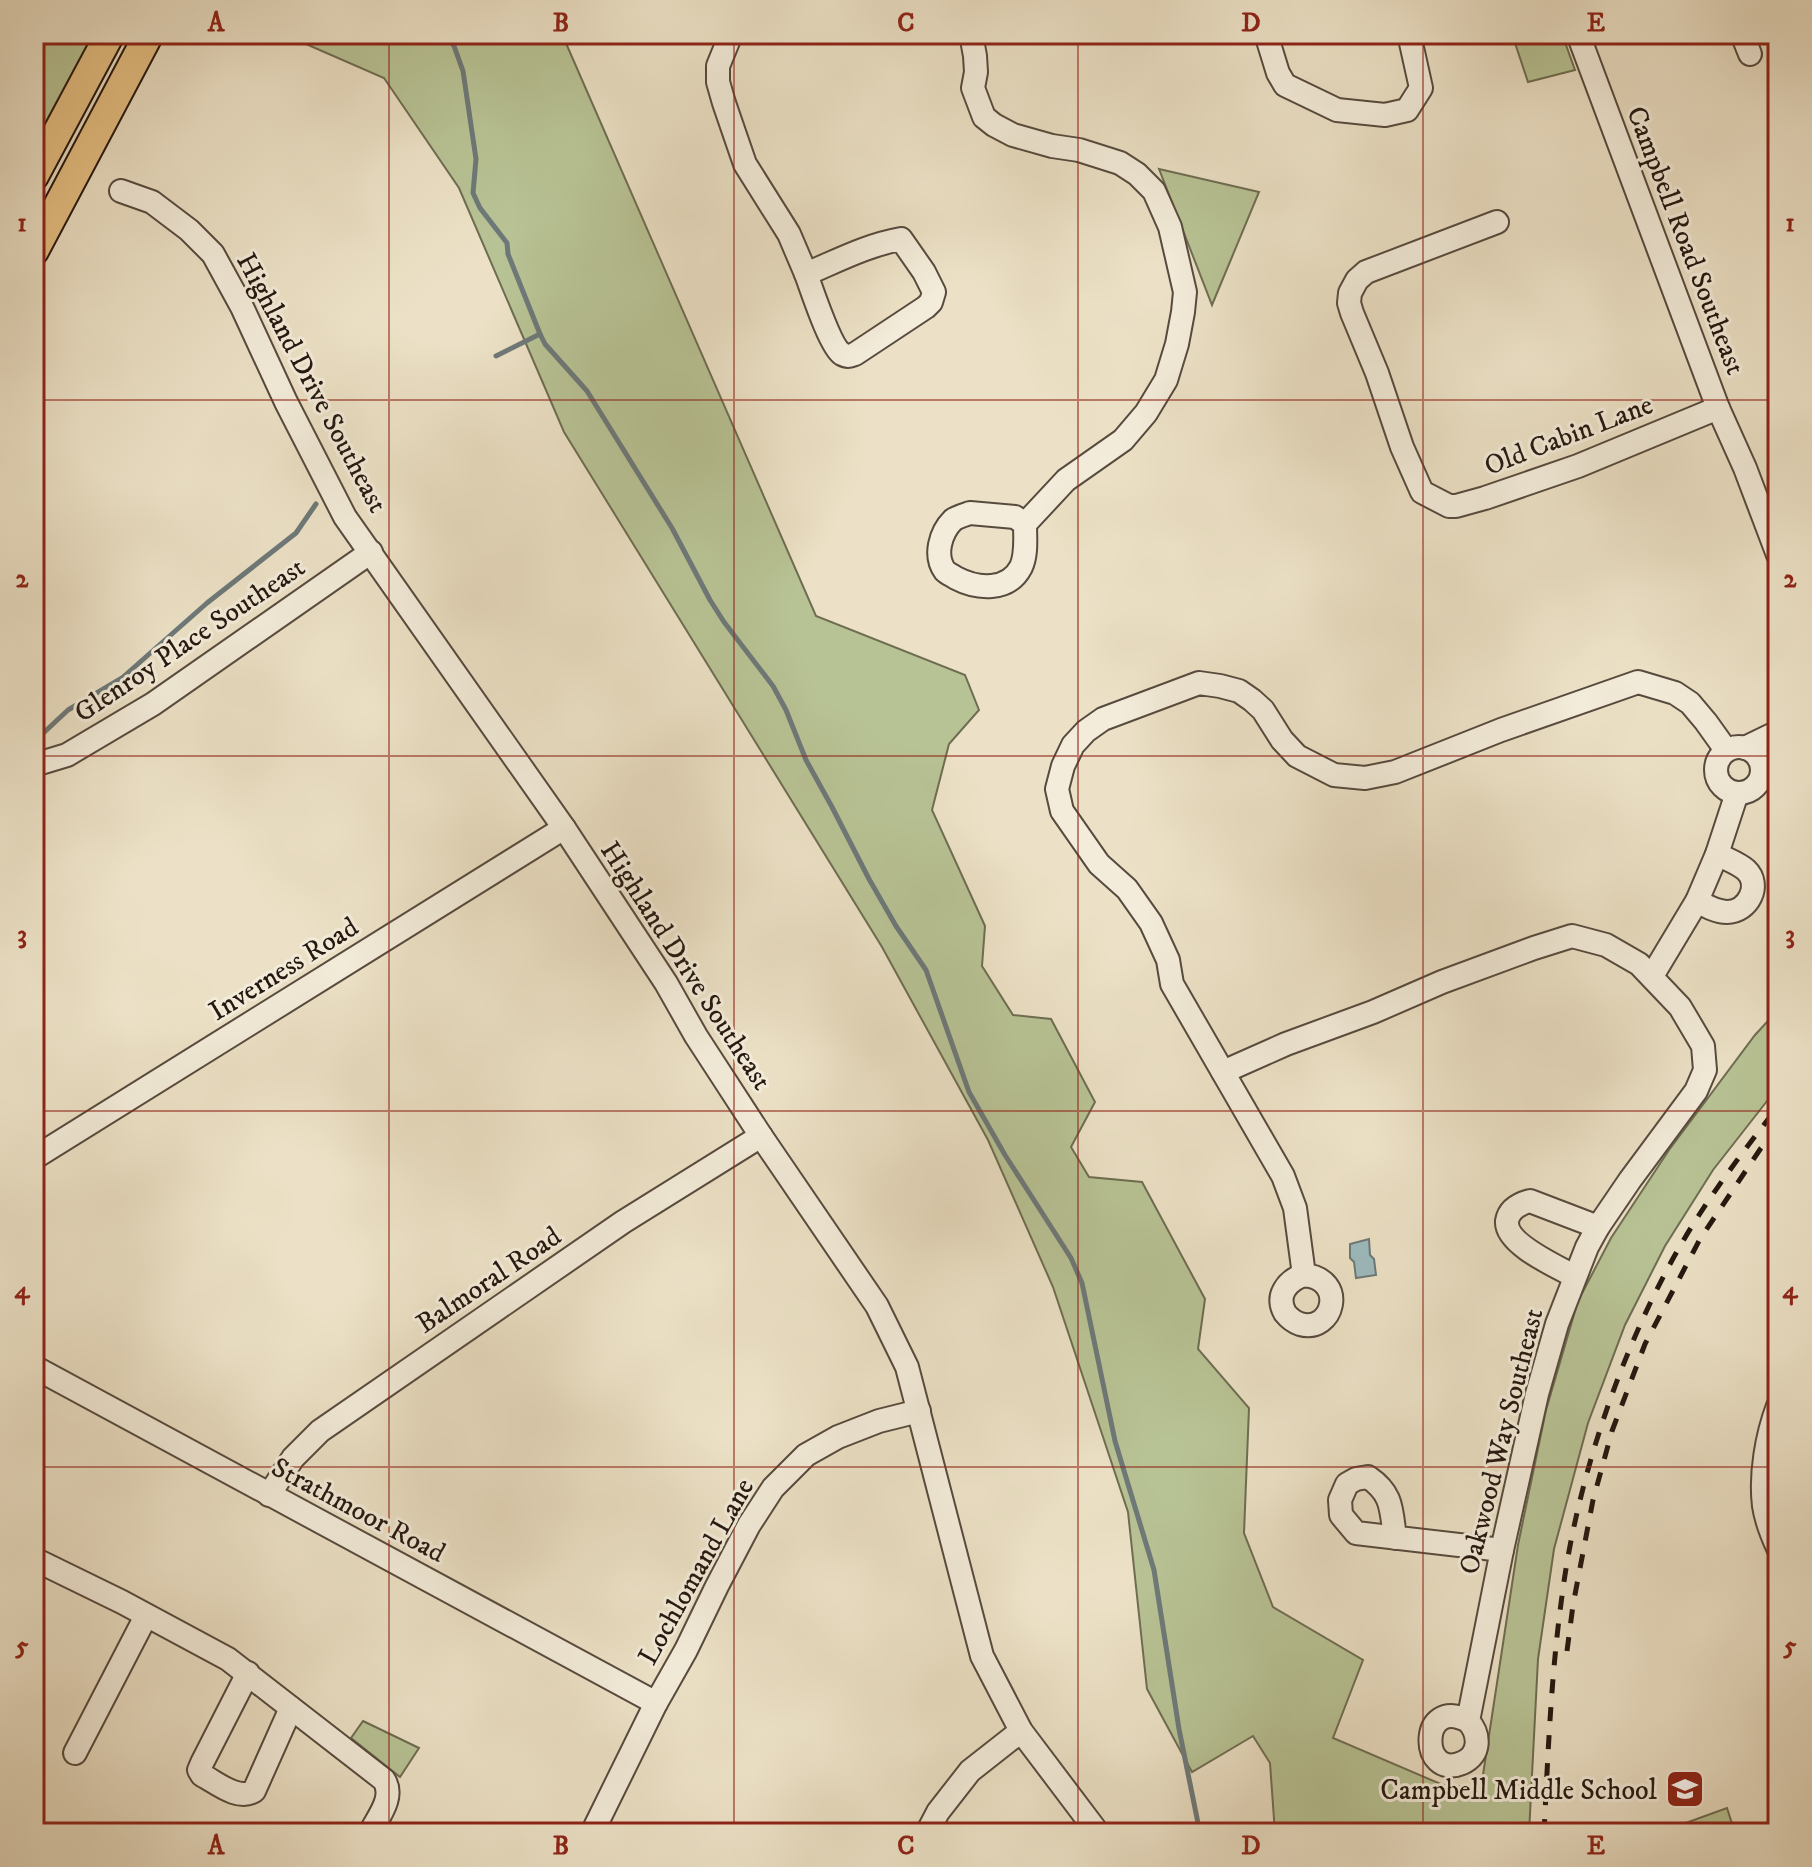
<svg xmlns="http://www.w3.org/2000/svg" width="1812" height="1867" font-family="'IM FELL DW Pica',serif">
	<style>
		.green { fill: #b8c395; stroke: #6e6d52; stroke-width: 2 }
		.water { fill: #9dbbbf; stroke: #6d7979; stroke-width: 2 }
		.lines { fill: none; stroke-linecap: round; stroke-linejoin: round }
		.stream { stroke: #6d7979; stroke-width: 5 }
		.minor-casing { stroke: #574a3e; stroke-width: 26 }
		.major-casing { stroke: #251710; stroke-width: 32 }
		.minor { stroke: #f3ecda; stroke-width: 22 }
		.major { stroke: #e6c083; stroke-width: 28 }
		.rail { stroke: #251710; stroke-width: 5; stroke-dasharray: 14 14; stroke-linecap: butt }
		.grid { fill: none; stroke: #8f2418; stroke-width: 2; stroke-opacity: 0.55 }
		.labels { text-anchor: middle; stroke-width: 6; stroke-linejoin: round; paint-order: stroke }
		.street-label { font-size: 28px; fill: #251710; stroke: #f3ecda }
		.poi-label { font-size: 28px; fill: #251710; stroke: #f3ecda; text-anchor: end }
		.neatline { fill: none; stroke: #8f2418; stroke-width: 3 }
		.grid-label { font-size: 26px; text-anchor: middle; font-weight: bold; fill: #8f2418 }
	</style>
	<rect width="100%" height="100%" fill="#ece1c6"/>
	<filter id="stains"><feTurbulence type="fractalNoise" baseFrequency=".0025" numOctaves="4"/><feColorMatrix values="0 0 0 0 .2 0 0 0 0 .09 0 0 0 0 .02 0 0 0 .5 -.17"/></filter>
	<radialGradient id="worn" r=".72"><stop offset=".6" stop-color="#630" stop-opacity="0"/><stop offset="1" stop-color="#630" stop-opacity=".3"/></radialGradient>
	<g class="green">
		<polygon points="34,34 95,34 34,149"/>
		<polygon points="283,34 562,34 816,616 965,675 979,710 949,744 932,810 985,926 982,966 1013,1015 1051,1019 1095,1102 1071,1147 1089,1177 1142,1182 1205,1299 1198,1349 1249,1408 1244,1533 1273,1607 1363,1660 1333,1738 1443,1785 1481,1788 1518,1545 1546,1410 1578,1301 1611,1238 1669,1150 1755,1035 1778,1010 1778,1087 1713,1170 1665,1246 1625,1325 1588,1423 1554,1549 1538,1659 1529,1833 1275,1833 1270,1763 1253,1736 1192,1772 1147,1689 1128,1512 1053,1287 988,1140 882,947 564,432 459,188 384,78"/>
		<polygon points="1512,34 1562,34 1575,70 1528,82"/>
		<polygon points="1159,169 1259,192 1212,305"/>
		<polygon points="363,1721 419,1748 400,1777 351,1738"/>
		<polygon points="1727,1808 1735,1833 1658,1833"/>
	</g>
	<polygon class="water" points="1369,1239 1370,1255 1374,1259 1376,1275 1356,1278 1354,1262 1350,1258 1350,1244"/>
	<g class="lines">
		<g class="stream">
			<polyline points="446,34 454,46 463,71 476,159 473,193 480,208 507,243 508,254 540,334 545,344 587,391 672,528 710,600 724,622 773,686 786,710 806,760 832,807 869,879 896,926 926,970 969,1092 1005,1155 1071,1258 1082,1283 1115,1441 1154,1570 1179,1729 1200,1833"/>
			<polyline points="496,356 540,334"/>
			<polyline points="34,746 38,738 68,710 122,678 207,603 296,533 316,504"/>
		</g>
		<g class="minor-casing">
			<g id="minor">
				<polyline points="731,34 718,66 718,82 724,103 745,164 789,234 806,274"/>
				<polyline points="971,34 975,56 976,72 973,88 984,117 994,125 1013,135 1052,146 1079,150 1120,163 1137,174 1154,191 1170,227 1185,292 1183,312 1177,344 1166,380 1146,413 1123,440 1066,480 1025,524"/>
				<polyline points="1266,34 1278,73 1285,85 1337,110 1385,115 1407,110 1421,88 1409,34"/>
				<polyline points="1578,34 1718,408 1745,468 1778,555"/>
				<polyline points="1742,34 1750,54"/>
				<polyline points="121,191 152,202 189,230 213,254 242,307 286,402 345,517 564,828 666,983 696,1036 761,1136 877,1306 907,1367 982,1656 1021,1731 1098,1833"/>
				<polyline points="1497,222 1366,272 1357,280 1350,293 1349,303 1352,313 1377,373 1402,447 1422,492 1449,506 1456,506 1485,498 1578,466 1718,408"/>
				<path d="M 901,239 L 924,272 L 934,292 L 931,302 L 926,307 L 855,354 C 849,356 848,357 842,354 C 830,346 812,290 806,274 C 837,261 867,245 901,239 Z"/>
				<path d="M 970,513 L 1015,517 L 1025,524 C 1025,538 1027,554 1021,567 C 1008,592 977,589 956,578 C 953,576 947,573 945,571 C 934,556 940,533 953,520 C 957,517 964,515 970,513 Z"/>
				<circle cx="1739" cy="770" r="23"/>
				<polyline points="1745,748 1778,732"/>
				<polyline points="34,765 67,755 153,704 371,552"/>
				<path d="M 1697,901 C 1706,906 1716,912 1727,912 C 1748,912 1762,885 1746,870 C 1738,863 1726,859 1717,854"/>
				<polyline points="1652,976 1697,901 1717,854 1737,793"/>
				<path d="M 1223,1072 L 1286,1044 L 1373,1012 L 1442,982 L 1534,948 L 1572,936 L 1606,945 L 1639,964 L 1680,1007 L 1703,1046 L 1705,1070 L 1696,1091 L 1630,1180 L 1598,1227 L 1587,1247 L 1557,1324 L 1537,1394 L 1502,1550 L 1468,1721 C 1480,1734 1481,1755 1462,1763 C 1419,1781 1419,1695 1468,1721"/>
				<polyline points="34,1158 564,828"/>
				<path d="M 1304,1275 C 1288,1280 1275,1295 1285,1313 C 1289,1318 1294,1322 1300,1324 C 1333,1334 1348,1279 1304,1275 L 1295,1208 L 1283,1176 L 1172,984 L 1168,960 L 1151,923 L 1127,889 L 1099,864 L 1062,811 L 1057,789 L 1063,766 L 1073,745 L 1086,731 L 1103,719 L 1199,683 L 1220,686 L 1239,691 L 1252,700 L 1263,710 L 1282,740 L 1297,756 L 1334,775 L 1365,778 L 1395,772 L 1501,730 L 1638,682 L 1675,693 L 1690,703 L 1706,722 L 1726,750"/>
				<path d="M 1574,1276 C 1556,1266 1505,1244 1507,1221 C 1509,1209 1519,1204 1530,1201 L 1598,1227"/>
				<polyline points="34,1367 656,1703"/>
				<path d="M 1778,1406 C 1767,1435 1760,1474 1764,1506 C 1766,1520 1772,1535 1778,1548"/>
				<polyline points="269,1495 293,1458 320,1431 623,1222 761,1136"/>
				<path d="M 1395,1538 C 1391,1509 1393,1494 1368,1477 L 1356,1479 L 1347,1484 L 1340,1500 L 1341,1515 L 1356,1533 L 1502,1550"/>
				<path d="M 34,1559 L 122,1602 L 228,1659 L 384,1780 C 395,1797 378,1817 370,1833"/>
				<path d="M 248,1673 L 202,1763 L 199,1770 L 202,1775 C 217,1783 238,1801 254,1791 L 291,1708"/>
				<polyline points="75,1753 146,1616"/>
				<polyline points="592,1833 656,1703 686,1650 717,1586 749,1525 773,1488 806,1455 838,1437 879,1421 919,1411"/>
				<polyline points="927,1833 938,1812 970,1771 1021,1731"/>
			</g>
		</g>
		<g class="major-casing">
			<g id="major">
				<polyline points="34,176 110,34"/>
				<polyline points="34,251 149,34"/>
			</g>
		</g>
		<use href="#minor" class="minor"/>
		<use href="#major" class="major"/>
		<g class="rail">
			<polyline points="1567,1651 1573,1605 1593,1500 1612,1431 1645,1344 1700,1239 1761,1148 1778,1128"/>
			<path d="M 1544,1833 C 1548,1754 1551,1675 1562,1596 C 1578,1470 1630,1322 1699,1215 C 1723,1178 1750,1142 1778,1107"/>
		</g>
	</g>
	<path class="grid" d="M 389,34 L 389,1833M 734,34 L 734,1833M 1078,34 L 1078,1833M 1423,34 L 1423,1833M 34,400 L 1778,400M 34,756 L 1778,756M 34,1111 L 1778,1111M 34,1467 L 1778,1467"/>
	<defs>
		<g id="school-square" transform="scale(2)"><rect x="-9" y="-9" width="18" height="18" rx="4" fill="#8f2418" stroke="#f3ecda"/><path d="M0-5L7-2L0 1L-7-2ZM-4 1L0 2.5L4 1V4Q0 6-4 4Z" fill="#fff"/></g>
	</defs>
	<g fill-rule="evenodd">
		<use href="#school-square" x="1685" y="1789"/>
	</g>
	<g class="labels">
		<g class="street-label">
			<text transform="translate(1687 240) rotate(69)" y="10">Campbell Road Southeast</text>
			<text transform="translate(313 382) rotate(62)" y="10">Highland Drive Southeast</text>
			<text transform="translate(1568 434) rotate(-21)" y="10">Old Cabin Lane</text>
			<text transform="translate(189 639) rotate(-34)" y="10">Glenroy Place Southeast</text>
			<text transform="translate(687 965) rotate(57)" y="10">Highland Drive Southeast</text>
			<text transform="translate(283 968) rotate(-32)" y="10">Inverness Road</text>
			<text transform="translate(488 1279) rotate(-34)" y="10">Balmoral Road</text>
			<text transform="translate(1500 1441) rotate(-76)" y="10">Oakwood Way Southeast</text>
			<text transform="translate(359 1509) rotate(28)" y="10">Strathmoor Road</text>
			<text transform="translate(695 1571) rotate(-61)" y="10">Lochlomand Lane</text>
		</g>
		<g class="poi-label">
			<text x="1657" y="1799">Campbell Middle School</text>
		</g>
	</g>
	<rect width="1812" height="1867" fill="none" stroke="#ece1c6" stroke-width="88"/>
	<rect x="44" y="44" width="1724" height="1779" class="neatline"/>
	<g class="grid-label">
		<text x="216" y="31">A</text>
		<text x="561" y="31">B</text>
		<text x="906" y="31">C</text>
		<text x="1251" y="31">D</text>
		<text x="1596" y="31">E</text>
		<text x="22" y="231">1</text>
		<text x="1790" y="231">1</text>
		<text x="22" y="587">2</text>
		<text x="1790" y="587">2</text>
		<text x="22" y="943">3</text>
		<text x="1790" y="943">3</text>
		<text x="22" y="1298">4</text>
		<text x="1790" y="1298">4</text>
		<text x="22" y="1654">5</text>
		<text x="1790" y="1654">5</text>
		<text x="216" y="1854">A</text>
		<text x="561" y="1854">B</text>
		<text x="906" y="1854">C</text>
		<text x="1251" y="1854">D</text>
		<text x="1596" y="1854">E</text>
	</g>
	<rect width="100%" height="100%" filter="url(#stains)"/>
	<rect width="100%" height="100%" fill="url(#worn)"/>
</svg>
